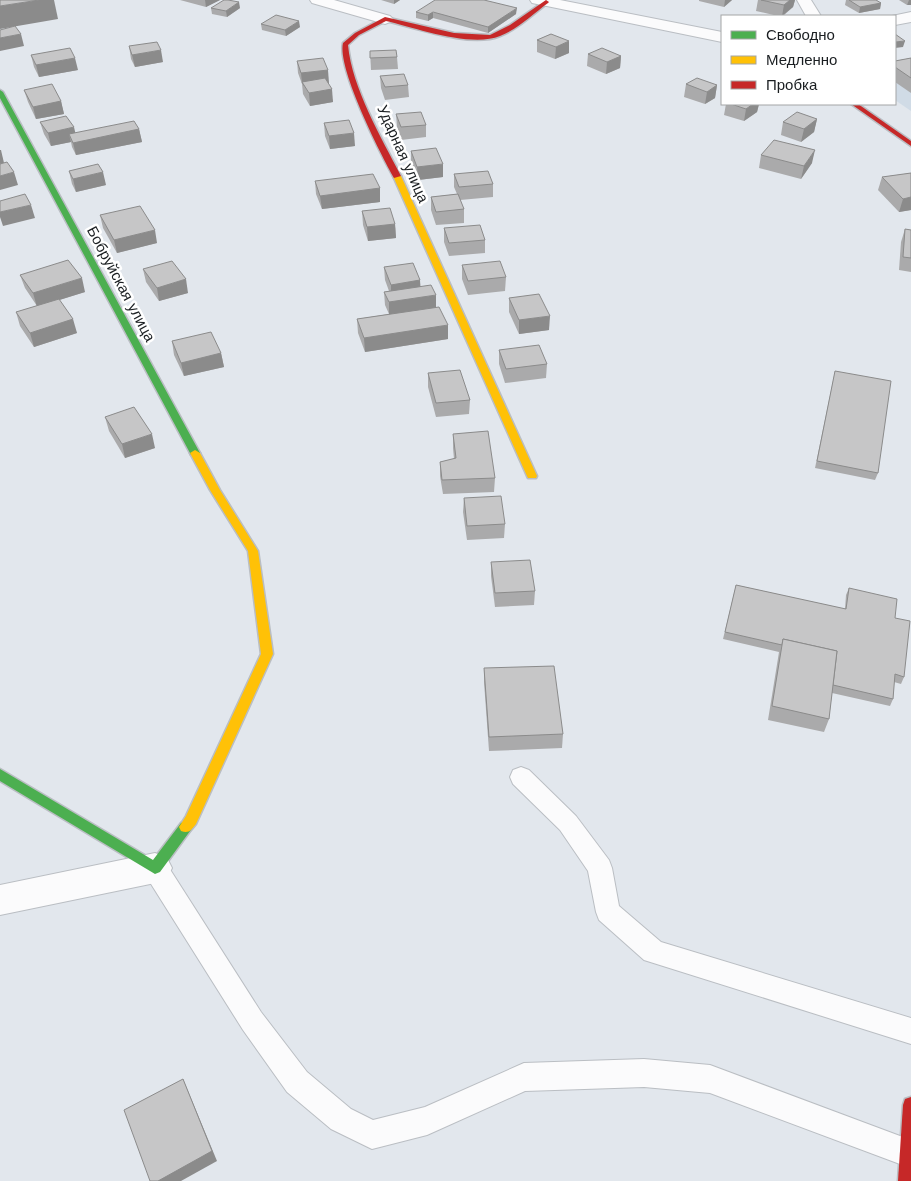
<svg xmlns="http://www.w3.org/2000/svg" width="911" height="1181" font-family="'Work Sans',sans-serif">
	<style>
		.built { fill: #d0dbe6 }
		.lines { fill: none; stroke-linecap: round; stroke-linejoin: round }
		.lane-casing { stroke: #babec3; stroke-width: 2 }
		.street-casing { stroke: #babec3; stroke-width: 2 }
		.fast-casing { stroke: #babec3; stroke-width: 3 }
		.slow-casing { stroke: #babec3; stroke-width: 3 }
		.jam-casing { stroke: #babec3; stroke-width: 3 }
		.lane { fill: #fbfbfc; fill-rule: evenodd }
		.street { fill: #fbfbfc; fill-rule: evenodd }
		.fast { fill: #4caf50; fill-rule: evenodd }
		.slow { fill: #ffc107; fill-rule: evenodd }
		.jam { fill: #c62828; fill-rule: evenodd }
		.wall { fill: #aaaaab }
		.shaded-wall { fill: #8b8b8b }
		.building { fill: #c6c6c7; stroke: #8b8b8b }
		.labels { text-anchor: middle; stroke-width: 5; stroke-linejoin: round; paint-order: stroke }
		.far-street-label { font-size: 15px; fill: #1a1e21; stroke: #fff }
	</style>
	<rect width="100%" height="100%" fill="#e2e7ed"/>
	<polygon class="built" points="911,59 911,111 895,100 895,62"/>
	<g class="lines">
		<g class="lane-casing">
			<g id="lane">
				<polygon points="521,767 529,770 576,816 609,860 612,868 619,906 661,942 911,1018 911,1044 644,960 599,920 596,912 588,871 560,830 513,784 510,777 513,770"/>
				<polygon points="155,857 164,860 261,1012 307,1072 351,1109 373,1120 425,1107 524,1063 644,1059 710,1065 908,1139 911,1140 911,1166 908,1167 710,1093 644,1087 525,1091 427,1135 372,1149 331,1129 287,1092 243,1030 146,876 143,868 146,860"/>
			</g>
		</g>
		<g class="street-casing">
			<g id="street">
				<polygon points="310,0 334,0 390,16 393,19 390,22 385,24 312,3"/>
				<polygon points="530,0 560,0 722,32 722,42 537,4 532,3"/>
				<polygon points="797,0 811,0 821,16 806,16"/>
				<polygon points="911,12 911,22 895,25 895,16 892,16"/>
				<polygon points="155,853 167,858 172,868 167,878 155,883 0,915 0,885"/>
			</g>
		</g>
		<g class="fast-casing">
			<g id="fast">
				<polygon points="0,90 3,92 200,453 199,455 191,455 190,453 0,98"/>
				<polygon points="0,769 153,860 181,823 186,821 191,823 193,827 160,872 155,874 0,781"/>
			</g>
		</g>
		<g class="slow-casing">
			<g id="slow">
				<polygon points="394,174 401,176 537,476 536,478 528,478 527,476 393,176"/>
				<path d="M 195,450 L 200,453 L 220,490 L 258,551 L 273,654 L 196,824 C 191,830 189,834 181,831 L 179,827 L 186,816 L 261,654 L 248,551 L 210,490 L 190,453 Z"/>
			</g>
		</g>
		<g class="jam-casing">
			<g id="jam">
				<path d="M 546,0 L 549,2 L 548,3 C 533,14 518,29 500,36 C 471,48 416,28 386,21 L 359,35 L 348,45 C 352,88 381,137 401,176 L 394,178 C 380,153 337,68 343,43 L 355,33 L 385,17 L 454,33 L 490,35 L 510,25 Z"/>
				<polygon points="851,104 858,104 911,141 911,146"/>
				<polygon points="911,1097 911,1181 898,1181 903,1105 905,1099"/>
			</g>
		</g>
		<use href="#lane" class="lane"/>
		<use href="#street" class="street"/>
		<use href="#fast" class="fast"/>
		<use href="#slow" class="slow"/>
		<use href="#jam" class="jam"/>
	</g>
	<g class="wall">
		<polygon points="180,0 220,0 206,7"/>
		<polygon points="381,0 400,0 394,4"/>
		<polygon points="699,0 732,0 724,7 699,1"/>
		<polygon points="758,0 795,0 793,7 783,16 778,16 756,11"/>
		<polygon points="846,0 876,0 881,3 880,9 859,13 845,5"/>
		<polygon points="899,0 911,0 907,5"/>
		<polygon points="211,8 240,8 227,17 212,14"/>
		<polygon points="416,12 516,14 488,33 433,18 428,21 416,18"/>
		<polygon points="261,24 300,27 286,36 262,30"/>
		<polygon points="551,34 569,53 555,59 537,52 537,40"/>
		<polygon points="129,46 163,62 135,67 131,59"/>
		<polygon points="370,51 397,57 398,69 371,70"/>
		<polygon points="588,54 621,56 620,68 606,74 587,66"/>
		<polygon points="31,55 78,70 39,77 34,67"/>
		<polygon points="911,58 911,93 895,82 895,61"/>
		<polygon points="297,61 328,70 328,83 333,102 310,106 303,94 302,84 298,73"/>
		<polygon points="380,76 408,85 409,97 385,100 381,88"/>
		<polygon points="686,84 717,85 715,98 705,104 684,97"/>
		<polygon points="24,90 61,101 64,114 36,119 28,102"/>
		<polygon points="726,104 759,104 757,112 744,121 724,115"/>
		<polygon points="396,114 426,125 426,137 401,140 397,127"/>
		<polygon points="817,119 814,132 801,142 781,135 783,122"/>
		<polygon points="40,122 75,133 139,129 142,142 76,155 72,147 71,142 51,146 44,134"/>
		<polygon points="324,123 355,146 330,149 325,136"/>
		<polygon points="411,151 443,177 418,180 411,164"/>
		<polygon points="761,155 812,163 801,179 759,168"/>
		<polygon points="69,171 106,185 76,192 72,184"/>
		<polygon points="911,173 911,210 899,212 878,190 882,177"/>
		<polygon points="454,174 493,184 493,197 460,200 464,209 464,223 436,225 431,210 431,197 457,194 454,187"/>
		<polygon points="315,181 380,188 380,202 322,209 316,194"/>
		<polygon points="362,211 395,224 396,238 368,241 363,225"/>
		<polygon points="100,215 157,243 117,253 103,228"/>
		<polygon points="444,228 485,240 485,253 449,256 444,242"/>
		<polygon points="905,229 911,230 911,272 899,270 901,242"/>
		<polygon points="462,265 506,277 505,291 468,295 462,279"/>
		<polygon points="384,267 420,280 420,286 436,307 448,339 365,352 358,333 357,319 389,314 385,305 384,292 389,291 385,280"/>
		<polygon points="143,269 188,293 159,301 146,282"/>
		<polygon points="20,275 85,292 59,300 77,333 34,347 20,326 16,312 37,306 25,288"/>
		<polygon points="509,298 549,330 519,334 509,312"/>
		<polygon points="172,341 221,353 224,367 184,376 174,355"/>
		<polygon points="499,350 547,364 546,378 505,383 499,364"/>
		<polygon points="835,371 878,473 875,480 815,468"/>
		<polygon points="428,373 470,400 469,414 436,417 428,387"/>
		<polygon points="105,417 155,448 125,458 109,431"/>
		<polygon points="453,434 495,478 494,492 443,494 440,476 440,462 454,459 453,448"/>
		<polygon points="464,498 505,524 504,538 467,540 463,512"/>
		<polygon points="491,562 535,591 534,605 495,607 491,576"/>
		<polygon points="736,585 845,609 846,595 849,588 895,618 904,677 901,684 894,682 893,699 890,706 832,693 829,719 824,732 768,720 779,652 723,639"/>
		<polygon points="484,668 563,734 562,748 489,751 484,682"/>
	</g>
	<g class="shaded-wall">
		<polygon points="39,0 54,0 58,19 0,29 0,6"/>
		<polygon points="205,0 220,0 206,7"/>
		<polygon points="394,0 400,0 394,4"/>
		<polygon points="725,0 732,0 724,7"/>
		<polygon points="790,0 795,0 793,7 782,16 784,5"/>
		<polygon points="909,0 911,0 911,5 907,5"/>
		<polygon points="239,2 240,8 227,17 226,11"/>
		<polygon points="881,3 880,9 859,13 860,7"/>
		<polygon points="517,8 516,14 488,33 488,27"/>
		<polygon points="433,12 433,18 428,21 428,15"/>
		<polygon points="299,21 300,27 286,36 285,30"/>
		<polygon points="21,34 24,46 0,51 0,38"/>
		<polygon points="569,41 569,53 555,59 556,47"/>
		<polygon points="905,41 903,47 895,48 895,42"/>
		<polygon points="161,50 163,62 135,67 132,55"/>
		<polygon points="621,56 620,68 606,74 607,62"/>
		<polygon points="75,58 78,70 39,77 36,65"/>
		<polygon points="328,70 329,83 304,86 302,83 301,73"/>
		<polygon points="717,85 715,98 705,104 707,92"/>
		<polygon points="332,89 333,102 310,106 309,93"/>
		<polygon points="61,101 64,114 36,119 33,107"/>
		<polygon points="753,104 759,104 757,112 744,121 746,109"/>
		<polygon points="817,119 814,132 801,142 804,129"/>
		<polygon points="74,127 77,140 69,134 71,142 51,146 48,133"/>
		<polygon points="139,129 142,142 76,155 73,143"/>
		<polygon points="354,133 355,146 330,149 329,136"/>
		<polygon points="0,150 1,150 4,163 0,164"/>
		<polygon points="815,150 812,163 801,179 804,166"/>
		<polygon points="443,164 443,177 418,180 417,167"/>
		<polygon points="14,172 18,185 0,190 0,176"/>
		<polygon points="103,172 106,185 76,192 73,179"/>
		<polygon points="380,188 380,202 322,209 320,196"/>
		<polygon points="911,197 911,210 899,212 903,199"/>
		<polygon points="31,205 35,218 3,226 0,217 0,212"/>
		<polygon points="395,224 396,238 368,241 367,227"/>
		<polygon points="155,230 157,243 117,253 114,240"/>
		<polygon points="82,278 85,292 37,307 33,293"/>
		<polygon points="186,279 188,293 159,301 157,288"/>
		<polygon points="420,280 421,294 391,298 391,285"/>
		<polygon points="436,295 436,309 389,316 389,302"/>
		<polygon points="550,316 549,330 519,334 519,320"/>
		<polygon points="73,319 77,333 34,347 30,333"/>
		<polygon points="448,325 448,339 365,352 364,338"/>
		<polygon points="221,353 224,367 184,376 181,363"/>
		<polygon points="152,434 155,448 125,458 122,444"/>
		<polygon points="183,1079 217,1161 181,1181 158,1181"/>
	</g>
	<g class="building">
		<polygon points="0,0 39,0 0,6"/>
		<polygon points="224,0 228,0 239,2 226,11 211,8"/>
		<polygon points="435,0 484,0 517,8 488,27 433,12 428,15 416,12"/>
		<polygon points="761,0 790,0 784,5"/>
		<polygon points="849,0 876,0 881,3 860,7"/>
		<polygon points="276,15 299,21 285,30 261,24"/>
		<polygon points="15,26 21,34 0,38 0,30"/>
		<polygon points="551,34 569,41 556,47 537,40"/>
		<polygon points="895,34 905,41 895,42"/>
		<polygon points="157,42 161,50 132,55 129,46"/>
		<polygon points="70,48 75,58 36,65 31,55"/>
		<polygon points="602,48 621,56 607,62 588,54"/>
		<polygon points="396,50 397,57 370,58 370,51"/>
		<polygon points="323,58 328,70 301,73 297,61"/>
		<polygon points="911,58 911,78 895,67 895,61"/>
		<polygon points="404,74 408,85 385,87 380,76"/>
		<polygon points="325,78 332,89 309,93 302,82"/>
		<polygon points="697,78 717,85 707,92 686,84"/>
		<polygon points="52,84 61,101 33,107 24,90"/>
		<polygon points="731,104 753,104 746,109"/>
		<polygon points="421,112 426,125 401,127 396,114"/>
		<polygon points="797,112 817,119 804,129 783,122"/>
		<polygon points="66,116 74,127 48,133 40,122"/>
		<polygon points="349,120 354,133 329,136 324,123"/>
		<polygon points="134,121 139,129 73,143 69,134"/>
		<polygon points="774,140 815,150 804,166 761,155"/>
		<polygon points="436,148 443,164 417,167 411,151"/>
		<polygon points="7,162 14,172 0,176 0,164"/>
		<polygon points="98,164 103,172 73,179 69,171"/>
		<polygon points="488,171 493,184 459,187 454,174"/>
		<polygon points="911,173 911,197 903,199 882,177"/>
		<polygon points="373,174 380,188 320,196 315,181"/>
		<polygon points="25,194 31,205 0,212 0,201"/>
		<polygon points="458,194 464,209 436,212 431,197"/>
		<polygon points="140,206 155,230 114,240 100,215"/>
		<polygon points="390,208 395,224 367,227 362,211"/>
		<polygon points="480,225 485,240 449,243 444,228"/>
		<polygon points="905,229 911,230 911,258 903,257"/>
		<polygon points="68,260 82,278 33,293 20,275"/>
		<polygon points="172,261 186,279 157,288 143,269"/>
		<polygon points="500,261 506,277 468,281 462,265"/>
		<polygon points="413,263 420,280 391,285 384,267"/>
		<polygon points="431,285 436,295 389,302 384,292"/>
		<polygon points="539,294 550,316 519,320 509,298"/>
		<polygon points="59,299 73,319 30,333 16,312"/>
		<polygon points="439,307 448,325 364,338 357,319"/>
		<polygon points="211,332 221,353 181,363 172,341"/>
		<polygon points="539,345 547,364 506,369 499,350"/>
		<polygon points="460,370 470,400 436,403 428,373"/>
		<polygon points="835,371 891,381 878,473 817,461"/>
		<polygon points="134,407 152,434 122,444 105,417"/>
		<polygon points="488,431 495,478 442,480 440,462 456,458 453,434"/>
		<polygon points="501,496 505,524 467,526 464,498"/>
		<polygon points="530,560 535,591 495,593 491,562"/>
		<polygon points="736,585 846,609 849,588 897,599 895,618 910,621 904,677 895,674 893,699 833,685 837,651 783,639 782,645 725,632"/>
		<polygon points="783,639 837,651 829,719 772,706"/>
		<polygon points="554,666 563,734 489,737 484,668"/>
		<polygon points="183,1079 212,1151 158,1181 150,1181 124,1110"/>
	</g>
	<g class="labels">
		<g class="far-street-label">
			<text transform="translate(403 154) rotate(66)" y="5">Ударная улица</text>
			<text transform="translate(121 284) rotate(62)" y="5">Бобруйская улица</text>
		</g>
	</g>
	<rect x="721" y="15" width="175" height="90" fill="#ffffff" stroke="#a3a5a6"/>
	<rect x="731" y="31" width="25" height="8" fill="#4caf50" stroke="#a3a5a6"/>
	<text x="766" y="40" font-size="15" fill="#1a1e21">Свободно</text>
	<rect x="731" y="56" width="25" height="8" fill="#ffc107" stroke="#a3a5a6"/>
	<text x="766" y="65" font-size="15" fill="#1a1e21">Медленно</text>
	<rect x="731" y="81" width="25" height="8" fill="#c62828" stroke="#a3a5a6"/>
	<text x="766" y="90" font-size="15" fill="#1a1e21">Пробка</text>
</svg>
